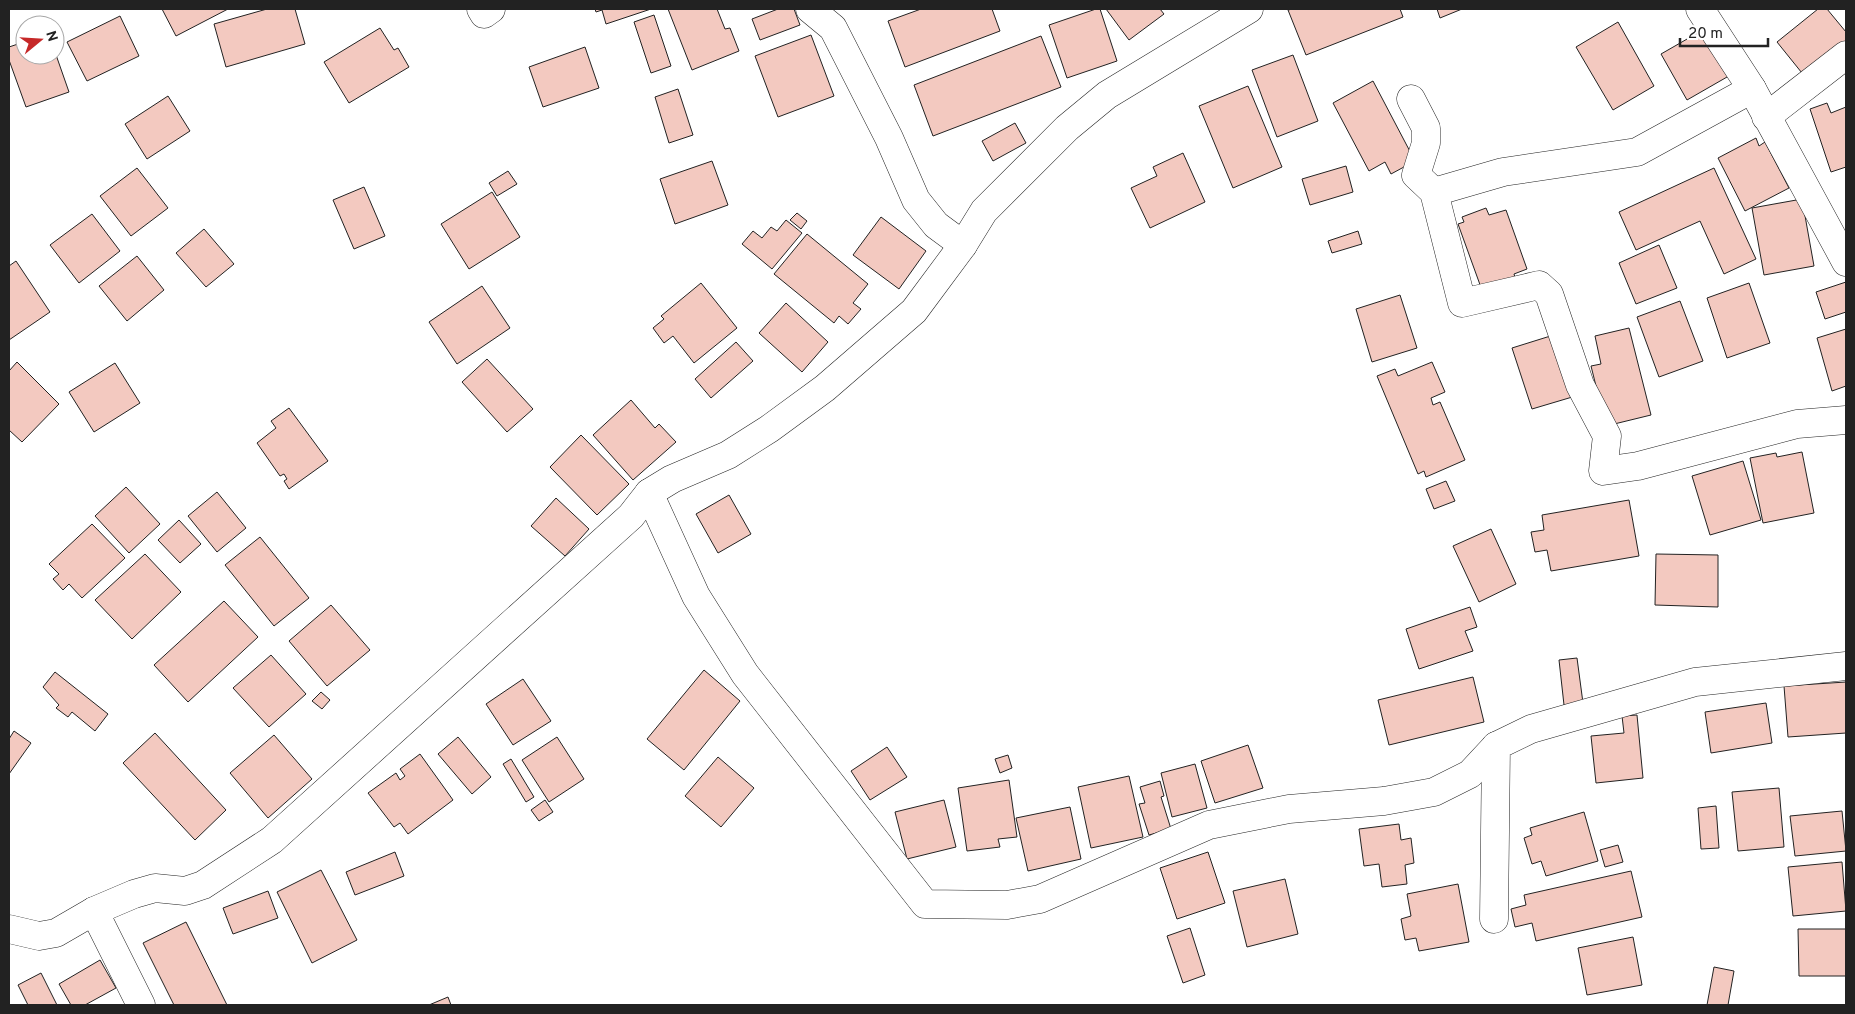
<svg xmlns="http://www.w3.org/2000/svg" width="1855" height="1014" font-family="Overpass,sans-serif">
	<style>
		.building { fill: #f3c9c0; stroke: #222 }
		.lines { fill: none; stroke-linecap: round; stroke-linejoin: round }
		.minor-casing { stroke: #222; stroke-width: 29 }
		.minor { stroke: #fff; stroke-width: 28 }
	</style>
	<rect width="100%" height="100%" fill="#fff"/>
	<g class="building">
		<polygon points="162,9 228,9 176,36"/>
		<polygon points="267,9 295,9 305,44 226,67 214,24"/>
		<polygon points="595,9 651,9 606,24 602,10 596,12"/>
		<polygon points="668,9 717,9 725,29 730,28 739,51 692,70"/>
		<polygon points="778,9 794,9 800,25 760,40 752,19"/>
		<polygon points="921,9 992,9 1000,31 905,67 888,21"/>
		<polygon points="1096,9 1100,9 1117,61 1067,78 1049,25"/>
		<polygon points="1106,9 1160,9 1164,14 1129,40"/>
		<polygon points="1293,9 1400,9 1403,17 1306,55 1288,10"/>
		<polygon points="1437,9 1462,9 1440,18"/>
		<polygon points="1818,9 1827,9 1846,32 1846,45 1806,78 1777,42"/>
		<polygon points="654,15 671,66 651,73 634,22"/>
		<polygon points="120,16 139,56 87,81 67,42"/>
		<polygon points="1618,22 1654,86 1613,110 1576,47"/>
		<polygon points="1708,27 1734,73 1687,100 1661,54"/>
		<polygon points="380,28 394,50 398,48 409,67 349,103 324,62"/>
		<polygon points="811,35 834,96 778,117 755,56"/>
		<polygon points="1041,36 1061,87 933,136 914,85"/>
		<polygon points="25,37 25,55 55,55 55,52 69,92 26,107 9,60 9,47 18,44 17,40"/>
		<polygon points="585,47 599,88 543,107 529,67"/>
		<polygon points="1293,55 1318,121 1277,137 1252,70"/>
		<polygon points="1373,81 1415,161 1391,174 1385,162 1369,171 1333,103"/>
		<polygon points="1248,86 1282,167 1233,188 1199,106"/>
		<polygon points="678,89 693,135 669,143 655,97"/>
		<polygon points="168,96 190,131 147,159 125,124"/>
		<polygon points="1827,103 1831,113 1846,107 1846,167 1831,172 1810,109"/>
		<polygon points="1015,123 1026,143 993,161 982,141"/>
		<polygon points="1756,138 1759,146 1765,142 1789,188 1745,211 1718,158"/>
		<polygon points="1183,153 1205,202 1150,228 1131,188 1157,176 1153,167"/>
		<polygon points="712,161 728,205 675,224 660,179"/>
		<polygon points="1346,166 1353,192 1310,205 1302,179"/>
		<polygon points="137,168 168,208 131,236 100,196"/>
		<polygon points="1714,168 1756,259 1724,274 1700,221 1636,250 1619,212"/>
		<polygon points="508,171 517,184 497,196 489,183"/>
		<polygon points="364,187 385,236 354,249 333,200"/>
		<polygon points="492,192 520,237 469,269 441,224"/>
		<polygon points="1802,199 1814,266 1764,275 1752,208"/>
		<polygon points="1486,208 1489,215 1506,210 1527,269 1514,274 1516,281 1483,293 1458,224 1464,222 1462,217"/>
		<polygon points="797,213 807,221 801,229 790,220"/>
		<polygon points="92,214 120,251 79,283 50,245"/>
		<polygon points="881,217 926,251 899,289 853,255"/>
		<polygon points="786,220 802,233 772,269 742,244 753,231 762,238 771,227 777,231"/>
		<polygon points="204,229 234,264 206,287 176,253"/>
		<polygon points="1358,231 1362,244 1332,253 1328,241"/>
		<polygon points="807,234 868,284 853,303 861,309 848,324 839,316 834,323 774,274"/>
		<polygon points="1659,245 1677,288 1636,304 1619,263"/>
		<polygon points="137,256 164,290 127,321 99,286"/>
		<polygon points="16,261 50,312 9,340 9,266"/>
		<polygon points="1846,282 1846,312 1825,319 1816,292"/>
		<polygon points="701,283 737,328 694,363 673,336 664,343 653,328 664,319 661,316"/>
		<polygon points="1749,283 1770,343 1727,358 1707,298"/>
		<polygon points="482,286 510,328 457,364 429,322"/>
		<polygon points="1400,295 1417,348 1372,362 1356,309"/>
		<polygon points="1680,301 1703,361 1659,377 1637,317"/>
		<polygon points="786,303 828,342 802,372 759,333"/>
		<polygon points="1629,328 1651,415 1606,426 1591,366 1601,364 1595,336"/>
		<polygon points="1846,329 1846,386 1832,391 1817,338"/>
		<polygon points="1560,333 1579,395 1532,409 1512,348"/>
		<polygon points="736,342 753,361 711,398 695,379"/>
		<polygon points="487,359 533,409 507,432 462,382"/>
		<polygon points="17,362 59,404 22,442 9,430 9,371"/>
		<polygon points="1432,362 1445,392 1431,398 1433,405 1440,402 1465,460 1426,477 1424,471 1418,474 1377,376 1395,369 1398,376"/>
		<polygon points="115,363 140,403 94,432 69,392"/>
		<polygon points="631,400 655,428 659,424 676,442 633,480 593,435"/>
		<polygon points="289,408 328,461 289,489 284,481 287,479 284,474 280,476 257,443 276,428 271,421"/>
		<polygon points="581,435 629,484 597,515 550,467"/>
		<polygon points="1802,452 1814,513 1763,523 1750,458 1776,453 1777,457"/>
		<polygon points="1743,461 1761,520 1710,535 1692,476"/>
		<polygon points="1446,481 1455,501 1434,509 1426,489"/>
		<polygon points="126,487 160,524 129,553 95,516"/>
		<polygon points="217,492 246,528 217,552 188,516"/>
		<polygon points="729,495 751,534 718,553 696,514"/>
		<polygon points="556,498 589,529 565,556 531,526"/>
		<polygon points="1629,500 1639,556 1551,571 1547,550 1535,552 1531,532 1544,530 1542,515"/>
		<polygon points="179,520 201,544 180,563 158,540"/>
		<polygon points="92,524 125,558 82,598 69,584 63,590 53,579 59,574 49,564"/>
		<polygon points="1491,529 1516,584 1479,602 1453,546"/>
		<polygon points="260,537 309,598 274,626 225,565"/>
		<polygon points="145,554 181,592 132,639 95,600"/>
		<polygon points="1656,554 1718,555 1718,607 1655,605"/>
		<polygon points="224,601 258,637 188,702 154,665"/>
		<polygon points="331,605 370,650 327,686 289,641"/>
		<polygon points="1470,607 1477,627 1465,631 1473,651 1419,669 1406,629"/>
		<polygon points="271,655 306,694 269,727 233,688"/>
		<polygon points="1577,658 1583,703 1564,705 1559,660"/>
		<polygon points="704,670 740,701 684,770 647,739"/>
		<polygon points="55,672 108,714 95,731 72,712 68,717 56,708 59,705 43,687"/>
		<polygon points="1473,677 1484,722 1389,745 1378,700"/>
		<polygon points="523,679 551,721 513,745 486,704"/>
		<polygon points="1846,682 1846,733 1788,737 1784,686"/>
		<polygon points="321,692 330,700 322,709 312,701"/>
		<polygon points="1766,703 1772,743 1711,753 1705,712"/>
		<polygon points="1637,715 1643,778 1596,783 1591,736 1624,733 1622,716"/>
		<polygon points="14,731 31,743 9,774 9,739"/>
		<polygon points="155,733 226,810 195,840 123,763"/>
		<polygon points="274,735 312,779 268,818 230,773"/>
		<polygon points="458,737 491,777 472,794 438,754"/>
		<polygon points="557,737 584,779 549,802 522,760"/>
		<polygon points="1248,745 1263,788 1215,803 1201,761"/>
		<polygon points="887,747 907,777 870,800 851,771"/>
		<polygon points="420,754 453,800 408,834 400,823 394,827 368,793 396,773 400,780 405,776 400,769"/>
		<polygon points="1008,755 1012,768 1000,773 995,759"/>
		<polygon points="718,757 754,788 721,827 685,796"/>
		<polygon points="511,759 534,797 526,802 503,764"/>
		<polygon points="1195,764 1207,808 1172,817 1161,773"/>
		<polygon points="1129,776 1143,837 1091,848 1078,787"/>
		<polygon points="1009,780 1017,837 998,839 1000,847 967,851 958,788"/>
		<polygon points="1160,781 1164,796 1161,797 1171,829 1149,835 1139,804 1145,803 1140,787"/>
		<polygon points="1779,788 1784,847 1738,851 1732,792"/>
		<polygon points="545,800 553,812 539,821 531,810"/>
		<polygon points="944,800 956,847 907,859 895,812"/>
		<polygon points="1716,806 1719,848 1701,849 1698,808"/>
		<polygon points="1070,807 1081,859 1028,871 1016,818"/>
		<polygon points="1842,811 1846,851 1795,856 1790,816"/>
		<polygon points="1584,812 1598,861 1546,876 1541,861 1532,864 1524,838 1532,835 1530,828"/>
		<polygon points="1399,824 1401,840 1411,838 1414,863 1405,865 1407,884 1382,887 1379,864 1364,866 1359,829"/>
		<polygon points="1618,845 1623,862 1605,867 1600,850"/>
		<polygon points="395,852 404,876 355,895 346,872"/>
		<polygon points="1208,852 1225,903 1177,919 1160,868"/>
		<polygon points="1842,862 1846,911 1793,916 1788,867"/>
		<polygon points="321,870 357,940 312,963 277,892"/>
		<polygon points="1631,871 1642,917 1536,941 1532,923 1515,927 1511,909 1526,905 1524,895"/>
		<polygon points="1285,879 1298,934 1247,947 1233,891"/>
		<polygon points="1458,884 1469,942 1419,951 1416,938 1405,940 1401,919 1411,916 1407,894"/>
		<polygon points="268,891 278,918 233,934 223,908"/>
		<polygon points="186,922 227,1005 174,1005 143,943"/>
		<polygon points="1190,928 1205,975 1183,983 1167,936"/>
		<polygon points="1798,929 1846,929 1846,976 1799,976"/>
		<polygon points="1633,937 1642,985 1587,995 1578,948"/>
		<polygon points="100,960 116,988 85,1005 71,1005 59,984"/>
		<polygon points="1714,967 1734,971 1728,1005 1707,1005"/>
		<polygon points="41,973 57,1005 28,1005 18,985"/>
		<polygon points="448,997 451,1005 429,1005"/>
	</g>
	<g class="lines">
		<g class="minor-casing">
			<g id="minor">
				<polyline points="481,9 484,14 491,9"/>
				<polyline points="810,9 833,28 889,138 916,200 936,225 963,245"/>
				<polyline points="1700,9 1752,89 1846,262"/>
				<polyline points="1411,99 1426,128 1426,143 1416,175 1434,192 1462,303 1539,285 1549,294 1580,385 1607,436 1603,471 1638,466 1797,424 1846,420"/>
				<polyline points="1766,117 1846,55"/>
				<polyline points="1434,192 1503,172 1637,152 1752,89"/>
				<polyline points="649,493 696,596 745,674 925,904 1007,905 1040,899 1209,825 1289,809 1384,801 1434,792 1470,774 1496,746"/>
				<polyline points="94,911 141,1005"/>
				<polyline points="1494,919 1496,746 1531,729 1695,682 1846,666"/>
				<polyline points="9,929 39,936 56,933 94,911 134,894 155,888 185,891 203,885 272,840 631,516 649,493 672,479 728,455 769,429 825,388 914,311 963,245 984,211 1067,128 1107,95 1249,9"/>
			</g>
		</g>
		<use href="#minor" class="minor"/>
	</g>
	<rect width="1855" height="1014" fill="none" stroke="#222222" stroke-width="20"/>
	<g transform="translate(40 40) rotate(72)"><circle r="24" fill="#ffffff" stroke="#a7a7a7"/>
	<path d="M0-4L9 19L0 12L-9 19Z" fill="#c62828"/>
	<text y="-8" font-size="14" font-weight="bold" text-anchor="middle" fill="#222222">N</text>
	</g>
	<path d="M1680 38v8h88v-8" fill="none" stroke="#222222" stroke-width="2.5"/>
	<text x="1688" y="38" font-size="15" fill="#222222" stroke="#ffffff" stroke-width="4" paint-order="stroke">20 m</text>
</svg>
